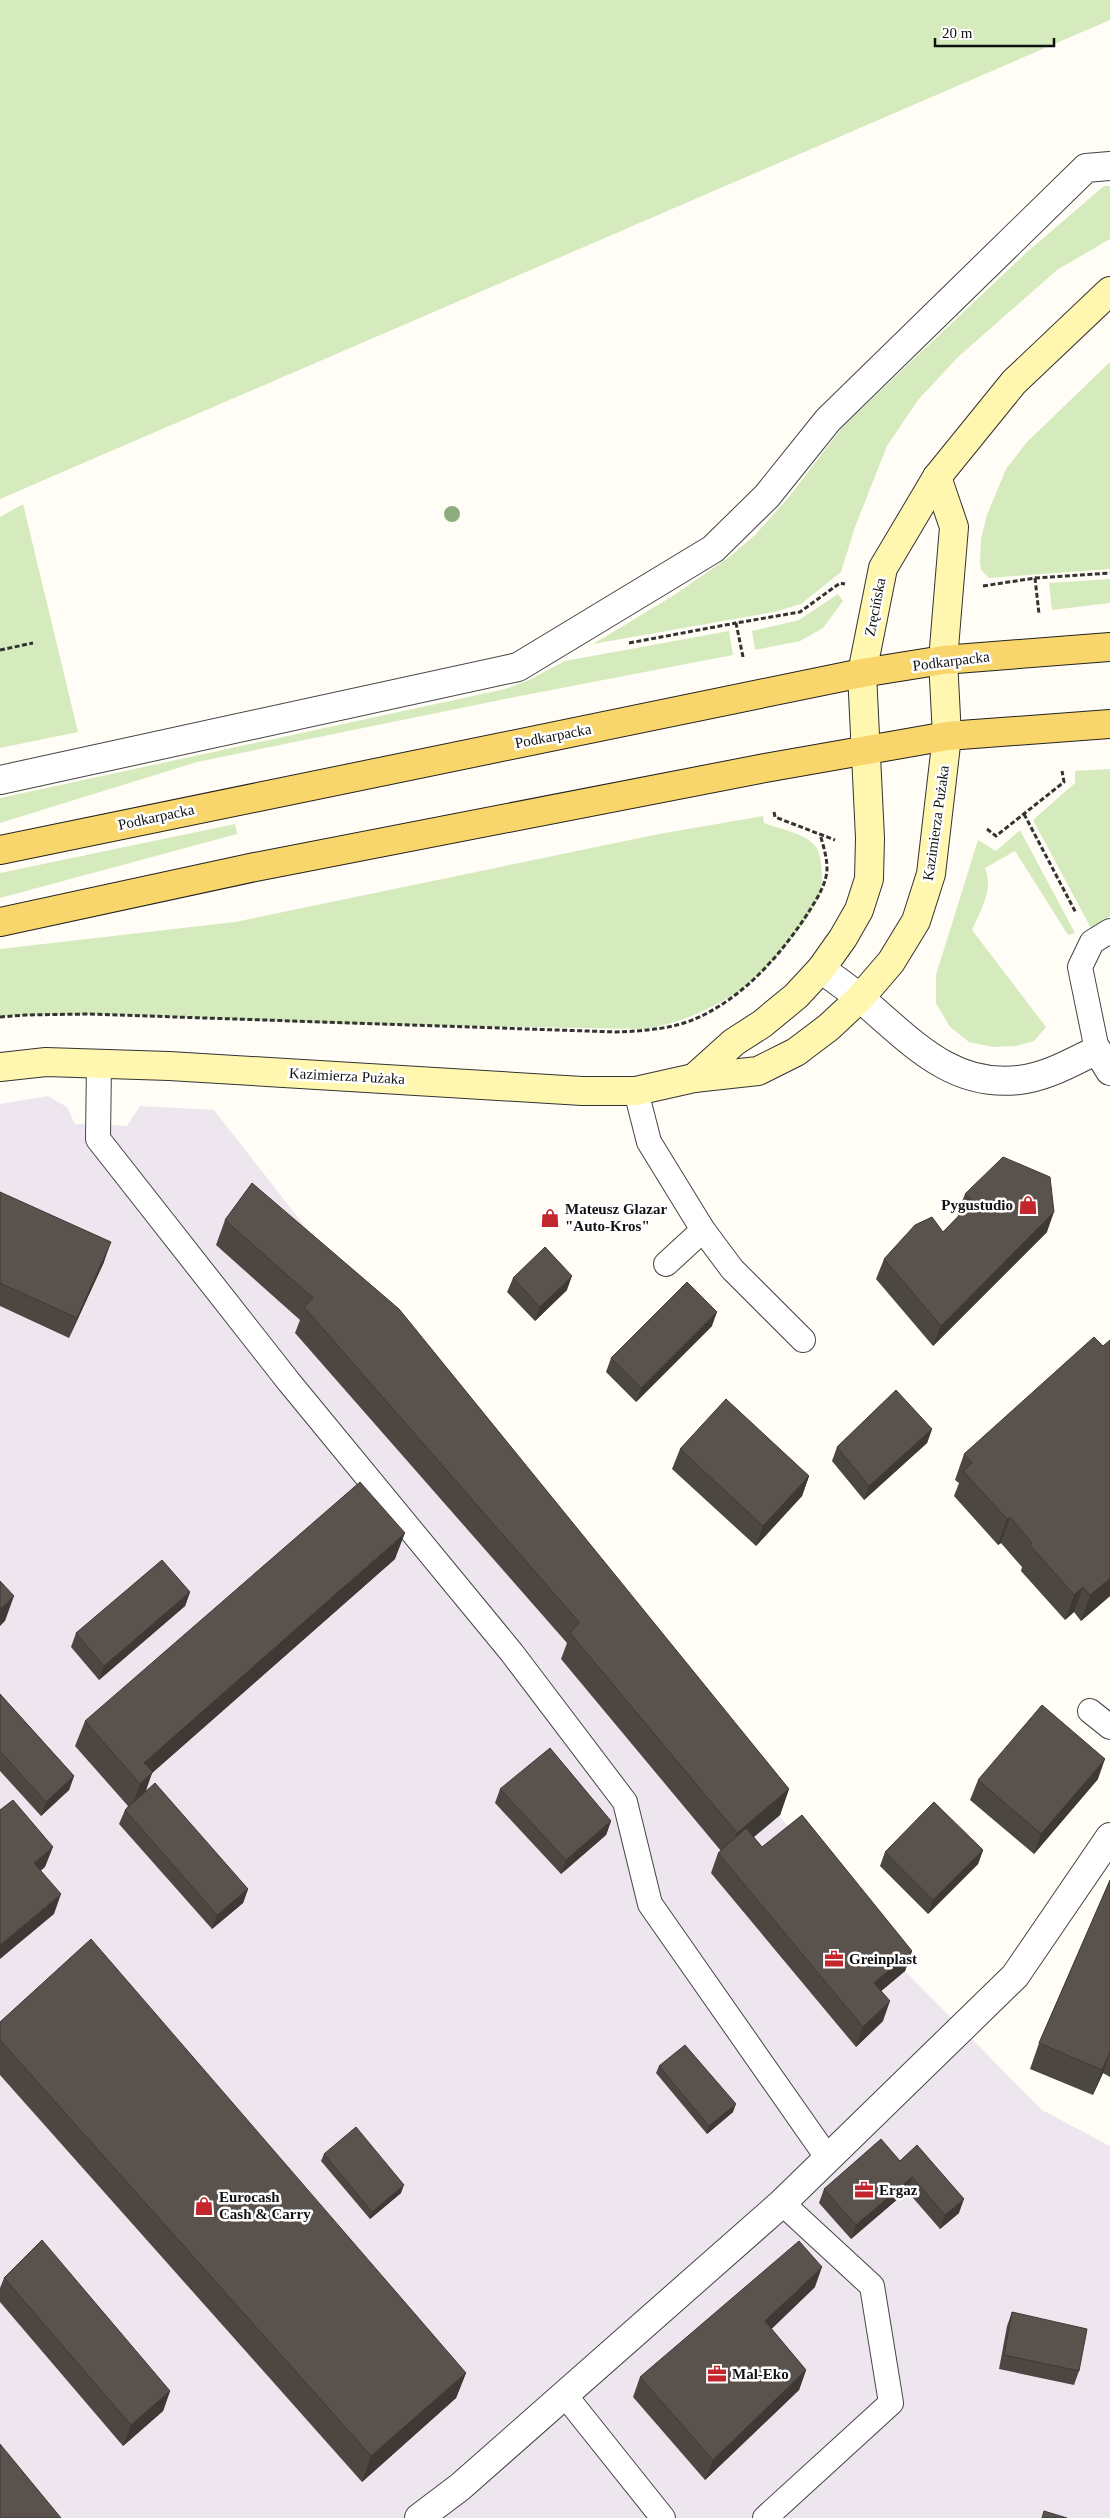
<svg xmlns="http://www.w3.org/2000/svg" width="1110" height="2518" font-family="'Times New Roman',serif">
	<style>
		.industrial { fill: #eee6ef }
		.green { fill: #d5ebbd }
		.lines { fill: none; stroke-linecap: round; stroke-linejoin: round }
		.lane-casing { stroke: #444; stroke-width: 26 }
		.street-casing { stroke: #444; stroke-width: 30 }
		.secondary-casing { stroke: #333; stroke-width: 30 }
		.primary-casing { stroke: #222; stroke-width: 30 }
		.path { stroke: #333; stroke-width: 3; stroke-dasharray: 5 2.5; stroke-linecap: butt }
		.lane { stroke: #fff; stroke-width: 24 }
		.street { stroke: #fff; stroke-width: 28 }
		.secondary { stroke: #fff6b0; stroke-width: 28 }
		.primary { stroke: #f9d66b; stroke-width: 28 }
		.tree { fill: #8dad7f }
		.wall { fill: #4d4742 }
		.shaded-wall { fill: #3f3936 }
		.building { fill: #5a524d; stroke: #3f3936 }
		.labels { text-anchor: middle; stroke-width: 5; stroke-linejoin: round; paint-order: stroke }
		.street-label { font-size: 15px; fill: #111; stroke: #fff }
		.poi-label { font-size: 15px; font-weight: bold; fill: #111; stroke: #fff; text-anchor: start }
	</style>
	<rect width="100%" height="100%" fill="#fffdf5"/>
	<polygon class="industrial" points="48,1096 67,1107 75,1124 127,1126 140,1106 214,1110 390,1335 905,1971 1042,2110 1110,2146 1110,2518 0,2518 0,1104"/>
	<g class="green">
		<polygon points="0,0 1110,0 1110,20 0,499"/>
		<polygon points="1104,186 1110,186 1110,239 1057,270 958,357 918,400 887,446 855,527 841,572 801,604 774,612 593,644 671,597 728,558 755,535 789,497 844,425 1027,252"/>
		<polygon points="1110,362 1110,569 989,578 981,570 980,562 981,539 987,515 1006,469 1027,442"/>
		<polygon points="23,504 78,732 0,748 0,517"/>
		<polygon points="1110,579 1110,603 1052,610 1049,583"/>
		<polygon points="838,594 843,601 823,628 800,641 755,650 752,631 799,620"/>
		<polygon points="729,631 733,655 520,696 197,762 0,823 0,798 505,689 529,680 565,661"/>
		<polygon points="1110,769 1110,916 1091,928 1033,820 1075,783 1075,771"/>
		<path d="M 763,816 L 764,823 C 779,829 806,833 816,847 C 822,854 824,886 820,895 C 806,926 763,978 733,995 C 705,1012 677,1024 644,1029 L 343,1024 L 100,1014 L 0,1016 L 0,949 L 235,922 L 659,834 Z"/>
		<polygon points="235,824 237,834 0,898 0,873"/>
		<path d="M 1020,830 L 1075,933 L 1068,935 L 1015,851 L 985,868 C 994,890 981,909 972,930 L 1046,1027 L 1034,1041 L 1016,1046 L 993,1047 L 969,1042 L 950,1027 L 936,1003 L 936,975 L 978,840 L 996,851 Z"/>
	</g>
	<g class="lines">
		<g class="lane-casing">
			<g id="lane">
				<polyline points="1097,1050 1080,967 1092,942 1110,931"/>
				<polyline points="99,1063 98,1139 289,1382 512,1653 625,1802 650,1904 827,2157"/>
				<polyline points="636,1091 649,1142 703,1230 732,1269 803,1340"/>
				<polyline points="666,1264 703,1230"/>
				<polyline points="1090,1711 1110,1727"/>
				<polyline points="564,2394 663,2518"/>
				<polyline points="765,2518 891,2403 872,2286 782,2203"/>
			</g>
		</g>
		<g class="street-casing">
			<g id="street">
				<polyline points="0,780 518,667 713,549 767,496 828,420 1086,168 1110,166"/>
				<path d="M 821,969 C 835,979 849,989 861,999 C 909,1039 950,1088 1019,1080 C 1047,1077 1072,1062 1097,1050 L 1110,1071"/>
				<polyline points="419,2518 460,2487 782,2203 1015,1976 1110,1837"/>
			</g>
		</g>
		<g class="secondary-casing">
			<g id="secondary">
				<polyline points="0,1067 46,1062 169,1066 582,1091 636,1091 694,1078 758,1071 796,1052 829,1027 860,998 891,962 916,921 931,874 947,736 943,660 954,527 937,477"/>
				<polyline points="694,1078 734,1042 762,1024 796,996 821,969 843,938 859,910 869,879 870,838 862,673 883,568 937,477 1014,382 1110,291"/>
			</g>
		</g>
		<g class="primary-casing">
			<g id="primary">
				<polyline points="0,850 862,673 943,660 1110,647"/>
				<polyline points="0,922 255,867 765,768 947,736 1110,724"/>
			</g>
		</g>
		<g class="path">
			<polyline points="1035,578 1110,573"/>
			<polyline points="983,586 1035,578 1039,614"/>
			<polyline points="629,643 736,623"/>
			<polyline points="0,650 33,643"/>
			<polyline points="743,657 736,623 800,612 840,583 845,584"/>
			<polyline points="774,812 775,817 835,840"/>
			<polyline points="1024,814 1076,913"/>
			<polyline points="987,829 996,836 1064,782 1062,771"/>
			<path d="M 0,1017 L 26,1015 L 88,1014 L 616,1032 C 643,1031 671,1029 695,1019 C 743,998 780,956 808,913 C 816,900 827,884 827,868 C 827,857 823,845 820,834"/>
		</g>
		<use href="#lane" class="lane"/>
		<use href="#street" class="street"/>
		<use href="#secondary" class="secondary"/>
		<use href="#primary" class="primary"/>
	</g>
	<circle class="tree" cx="452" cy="514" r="8"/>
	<g class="wall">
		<polygon points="252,1183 789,1789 780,1815 754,1837 762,1847 912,1951 905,1971 881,1991 883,2021 856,2047 711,1873 718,1853 721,1851 561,1659 567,1643 295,1333 300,1320 216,1245 225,1220"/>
		<polygon points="0,1192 104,1262 69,1338 0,1306"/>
		<polygon points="965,1194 1047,1232 933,1346 876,1279 884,1259 943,1232 959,1216 957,1214"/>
		<polygon points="513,1278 567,1290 535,1321 507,1292"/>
		<polygon points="712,1326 636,1402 606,1372 611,1358"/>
		<polygon points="932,1429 927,1443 864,1500 832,1461 837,1447"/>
		<polygon points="680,1449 809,1476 802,1496 756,1546 672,1469"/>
		<polygon points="964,1454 1110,1596 1081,1621 1074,1612 1065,1620 1021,1571 1022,1567 1001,1543 998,1545 954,1496 959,1483 955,1480"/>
		<polygon points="395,1559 152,1773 146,1791 248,1889 243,1903 212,1929 119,1824 125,1810 128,1806 75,1746 85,1721"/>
		<polygon points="190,1592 185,1606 99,1680 71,1647 76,1633"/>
		<polygon points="0,1694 74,1776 69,1790 41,1816 0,1771"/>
		<polygon points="1098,1779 1034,1854 970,1800 978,1780"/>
		<polygon points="500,1789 611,1821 606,1835 561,1874 495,1803"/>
		<polygon points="983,1850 978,1864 928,1914 880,1866 885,1852"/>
		<polygon points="1110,1880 1110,2077 1103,2073 1093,2095 1030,2069 1039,2043"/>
		<polygon points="0,2022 466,2373 456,2398 362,2482 0,2075"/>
		<polygon points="659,2066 733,2112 707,2134 656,2073"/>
		<polygon points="324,2154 401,2193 370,2219 321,2161"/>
		<polygon points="900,2161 959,2213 940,2229 907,2191 851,2239 819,2203 824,2189"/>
		<polygon points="4,2278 170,2391 163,2411 123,2446 0,2302 0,2288"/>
		<polygon points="815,2287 771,2329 806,2370 799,2390 705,2480 633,2397 640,2377"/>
		<polygon points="1012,2312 1079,2371 1074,2385 999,2369 1007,2326"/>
	</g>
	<g class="shaded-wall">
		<polygon points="1054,1212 1047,1232 933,1346 941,1326"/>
		<polygon points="111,1242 104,1262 69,1338 77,1318"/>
		<polygon points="572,1276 567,1290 535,1321 540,1307"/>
		<polygon points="717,1312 712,1326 636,1402 641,1388"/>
		<polygon points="932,1429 927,1443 864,1500 869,1486"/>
		<polygon points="809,1476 802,1496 756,1546 763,1526"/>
		<polygon points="1010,1517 1001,1543 998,1545 1007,1519"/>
		<polygon points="405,1533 395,1559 152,1773 143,1797 131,1809 140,1784 144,1763"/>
		<polygon points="1110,1578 1110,1596 1081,1621 1090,1595"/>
		<polygon points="1083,1587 1074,1612 1065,1620 1074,1595"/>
		<polygon points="190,1592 185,1606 99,1680 104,1666"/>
		<polygon points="14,1596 5,1621 0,1626 0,1609"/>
		<polygon points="1105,1759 1098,1779 1034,1854 1041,1834"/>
		<polygon points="74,1776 69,1790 41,1816 46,1802"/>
		<polygon points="789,1789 780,1815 728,1858 737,1833"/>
		<polygon points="611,1821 606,1835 561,1874 566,1860"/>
		<polygon points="53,1847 45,1867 27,1883 34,1863"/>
		<polygon points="983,1850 978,1864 928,1914 933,1900"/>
		<polygon points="248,1889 243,1903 212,1929 217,1915"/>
		<polygon points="61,1894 54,1914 0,1959 0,1945"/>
		<polygon points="912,1951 905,1971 867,2003 874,1983"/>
		<polygon points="890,2001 883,2021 856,2047 863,2027"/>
		<polygon points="1110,2053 1103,2073 1093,2095 1102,2070"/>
		<polygon points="736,2104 733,2112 707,2134 709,2126"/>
		<polygon points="912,2177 907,2191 851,2239 856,2225"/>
		<polygon points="404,2185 401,2193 370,2219 372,2212"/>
		<polygon points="964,2199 959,2213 940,2229 945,2215"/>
		<polygon points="822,2267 815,2287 758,2342 765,2321"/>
		<polygon points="806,2370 799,2390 705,2480 713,2460"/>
		<polygon points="466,2373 456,2398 362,2482 371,2456"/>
		<polygon points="170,2391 163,2411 123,2446 131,2425"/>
	</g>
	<g class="building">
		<polygon points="1003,1157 1050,1177 1054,1212 941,1326 884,1259 915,1225 932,1217 943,1232 973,1201 965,1194"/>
		<polygon points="252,1183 399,1309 789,1789 737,1833 570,1633 579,1622 304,1307 313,1298 225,1220"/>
		<polygon points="0,1192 111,1242 77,1318 0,1283"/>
		<polygon points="545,1247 572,1276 540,1307 513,1278"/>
		<polygon points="687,1282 717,1312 641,1388 611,1358"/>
		<polygon points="1094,1337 1103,1346 1110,1340 1110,1578 1090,1595 1083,1587 1074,1595 1030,1545 1032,1543 1010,1517 1007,1519 963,1471 972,1463 964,1454"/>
		<polygon points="896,1390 932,1429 869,1486 837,1447"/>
		<polygon points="726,1399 809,1476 763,1526 680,1449"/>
		<polygon points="360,1482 405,1533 144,1763 153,1772 140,1784 85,1721"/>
		<polygon points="162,1560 190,1592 104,1666 76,1633"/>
		<polygon points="0,1581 14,1596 0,1609"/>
		<polygon points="0,1694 74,1776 46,1802 0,1751"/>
		<polygon points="1042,1705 1105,1759 1041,1834 978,1780"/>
		<polygon points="550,1748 611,1821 566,1860 500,1789"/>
		<polygon points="155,1783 248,1889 217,1915 125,1810"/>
		<polygon points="13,1800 53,1847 34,1863 61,1894 0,1945 0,1810"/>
		<polygon points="934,1802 983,1850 933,1900 885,1852"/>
		<polygon points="802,1815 912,1951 874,1983 890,2001 863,2027 718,1853 746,1828 762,1847"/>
		<polygon points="1110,1880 1110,2052 1102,2070 1039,2043"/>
		<polygon points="91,1939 466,2373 371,2456 0,2040 0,2022"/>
		<polygon points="685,2045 736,2104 709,2126 659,2066"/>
		<polygon points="356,2127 404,2185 372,2212 324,2154"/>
		<polygon points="881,2139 900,2161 917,2145 964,2199 945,2215 912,2177 856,2225 824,2189"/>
		<polygon points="42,2240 170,2391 131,2425 4,2278"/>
		<polygon points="799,2241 822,2267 765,2321 806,2370 713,2460 640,2377"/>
		<polygon points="1012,2312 1087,2329 1079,2371 1004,2355"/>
		<polygon points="0,2444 61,2518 0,2518"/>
		<polygon points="1044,2511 1067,2518 1042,2518"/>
	</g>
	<defs>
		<g id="shop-bare" transform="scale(1.5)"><path d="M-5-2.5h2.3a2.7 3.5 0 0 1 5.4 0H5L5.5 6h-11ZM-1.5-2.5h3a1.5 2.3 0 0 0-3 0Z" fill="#c4262e" stroke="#fff" stroke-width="2.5" paint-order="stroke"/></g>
		<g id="office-bare" transform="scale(1.5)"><path d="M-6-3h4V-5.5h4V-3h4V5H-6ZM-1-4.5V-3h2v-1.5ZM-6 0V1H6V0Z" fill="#c4262e" stroke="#fff" stroke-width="2.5" paint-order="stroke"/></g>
	</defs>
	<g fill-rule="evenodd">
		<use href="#shop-bare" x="1028" y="1205"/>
		<use href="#shop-bare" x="550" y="1218"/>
		<use href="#office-bare" x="834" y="1959"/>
		<use href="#office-bare" x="864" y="2190"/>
		<use href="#shop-bare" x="204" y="2206"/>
		<use href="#office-bare" x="717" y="2374"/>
	</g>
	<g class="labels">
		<g class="street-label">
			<text transform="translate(875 607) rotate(-79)" y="5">Zręcińska</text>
			<text transform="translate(951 661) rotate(-7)" y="5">Podkarpacka</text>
			<text transform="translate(553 736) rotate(-11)" y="5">Podkarpacka</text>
			<text transform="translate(156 817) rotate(-12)" y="5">Podkarpacka</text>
			<text transform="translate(936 823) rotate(-82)" y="5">Kazimierza Pużaka</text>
			<text transform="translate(347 1076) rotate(3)" y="5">Kazimierza Pużaka</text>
		</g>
		<g class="poi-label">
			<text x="1013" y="1210" text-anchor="end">Pygustudio</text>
			<text x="565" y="1214">Mateusz Glazar<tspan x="565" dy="17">"Auto-Kros"</tspan></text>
			<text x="849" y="1964">Greinplast</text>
			<text x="879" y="2195">Ergaz</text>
			<text x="219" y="2202">Eurocash<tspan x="219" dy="17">Cash &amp; Carry</tspan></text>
			<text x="732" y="2379">Mal-Eko</text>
		</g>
	</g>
	<path d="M935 38v8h119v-8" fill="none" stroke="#111111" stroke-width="2.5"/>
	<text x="942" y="38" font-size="15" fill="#111111" stroke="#ffffff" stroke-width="4" paint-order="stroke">20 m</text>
</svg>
